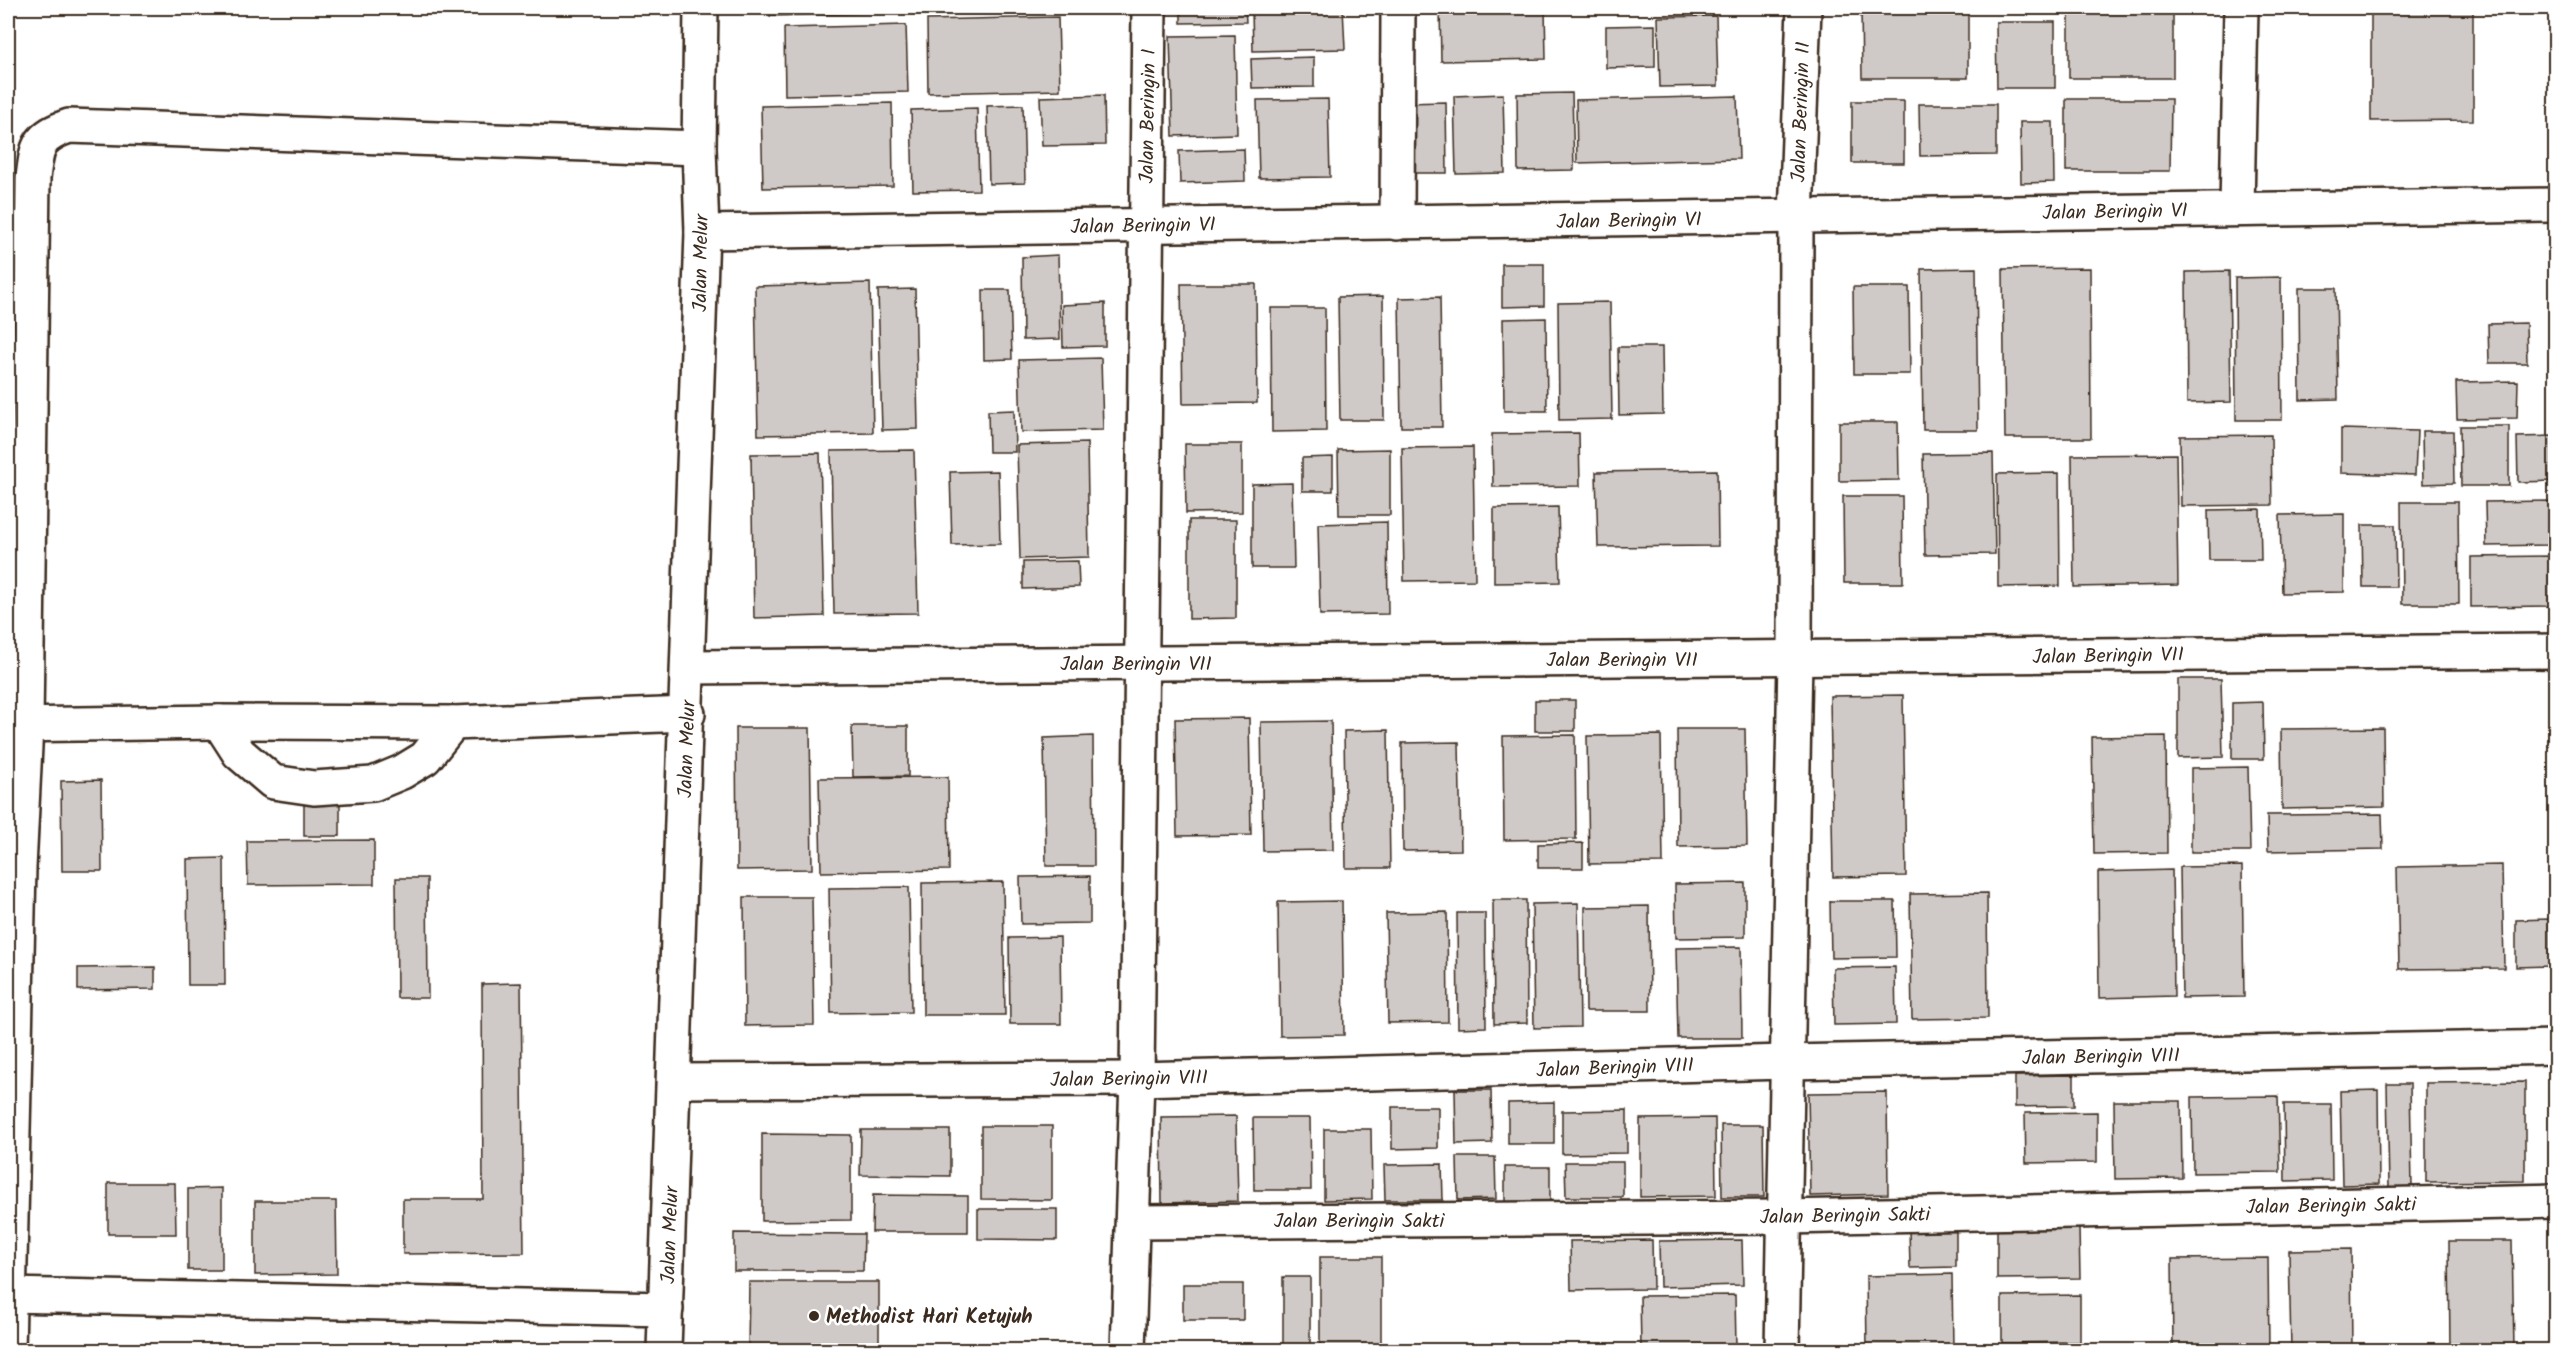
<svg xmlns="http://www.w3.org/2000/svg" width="2563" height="1358" font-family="Kalam,sans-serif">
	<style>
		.building { fill: #cfcac7; stroke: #3b2a1e; stroke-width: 1.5 }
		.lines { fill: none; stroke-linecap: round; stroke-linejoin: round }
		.minor-casing { stroke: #3b2a1e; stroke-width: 38 }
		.minor { stroke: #fff; stroke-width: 33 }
		.poi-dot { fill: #3b2a1e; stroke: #fff; stroke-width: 2 }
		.labels { text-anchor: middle; stroke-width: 5; stroke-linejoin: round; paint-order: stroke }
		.street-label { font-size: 20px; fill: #3b2a1e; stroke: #fff }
		.poi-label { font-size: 20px; font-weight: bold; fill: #3b2a1e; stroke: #fff; text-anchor: start }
	</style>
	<rect width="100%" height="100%" fill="#fff"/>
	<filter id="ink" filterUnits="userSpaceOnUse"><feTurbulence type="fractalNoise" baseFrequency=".0167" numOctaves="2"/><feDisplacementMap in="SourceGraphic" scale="12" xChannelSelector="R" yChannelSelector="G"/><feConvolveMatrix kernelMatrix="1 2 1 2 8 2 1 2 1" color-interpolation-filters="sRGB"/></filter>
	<g filter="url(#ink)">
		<g class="building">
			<polygon points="770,8 908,8 908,12 770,16"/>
			<polygon points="1181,8 1245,8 1246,22 1181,23"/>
			<polygon points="1343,8 1345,49 1253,51 1252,10"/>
			<polygon points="1440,8 1545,8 1546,59 1441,61"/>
			<polygon points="1861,8 1968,8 1968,78 1862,78"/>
			<rect x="2069" y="8" width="104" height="70"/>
			<polygon points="2371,8 2473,8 2473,120 2371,121"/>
			<polygon points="1716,16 1718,86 1660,87 1658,17"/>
			<polygon points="1058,17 1060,90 928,93 927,20"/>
			<polygon points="1996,22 2055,22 2055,88 1997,88"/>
			<polygon points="906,25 908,92 785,95 784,28"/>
			<polygon points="1655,25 1655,67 1606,68 1606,26"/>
			<polygon points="1235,35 1237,134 1173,136 1170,36"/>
			<polygon points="1314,57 1314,87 1252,88 1251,59"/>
			<polygon points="1572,93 1574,170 1518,171 1517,94"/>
			<polygon points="1503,94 1505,173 1456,174 1454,96"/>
			<polygon points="1104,95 1105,145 1042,146 1040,97"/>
			<polygon points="1737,96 1739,159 1577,163 1576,100"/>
			<polygon points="1328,99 1330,177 1259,178 1257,100"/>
			<polygon points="2066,99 2171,99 2170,171 2066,171"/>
			<rect x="1852" y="101" width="52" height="62"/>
			<polygon points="1446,102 1447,173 1405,173 1404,103"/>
			<polygon points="892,103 893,186 763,188 761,106"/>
			<polygon points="1919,104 1996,104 1996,155 1920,156"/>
			<polygon points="1023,105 1025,183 989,184 987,106"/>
			<polygon points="977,108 979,190 913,191 911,110"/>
			<polygon points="2020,122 2053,122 2054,182 2021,183"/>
			<polygon points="1244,149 1245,181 1180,183 1179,151"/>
			<polygon points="1058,255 1060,339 1023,340 1022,257"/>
			<polygon points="1502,264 1544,264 1544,306 1502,307"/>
			<polygon points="1976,268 1978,430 1923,430 1921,269"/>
			<polygon points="2090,268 2091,438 2005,438 2003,269"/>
			<polygon points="2229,271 2231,402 2187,403 2186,272"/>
			<polygon points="2281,277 2282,420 2236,420 2235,278"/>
			<polygon points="870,283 873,433 758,435 755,286"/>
			<polygon points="1181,284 1256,284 1257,403 1183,404"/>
			<polygon points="1853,287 1909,287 1910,374 1854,374"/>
			<polygon points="2299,288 2336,288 2338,399 2300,400"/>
			<polygon points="915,289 918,429 882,430 878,290"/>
			<polygon points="983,290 1010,290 1012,359 984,360"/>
			<polygon points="1383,296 1384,420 1340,420 1338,297"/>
			<polygon points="1440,297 1442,427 1401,427 1399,298"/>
			<polygon points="1610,302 1612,419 1559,420 1558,303"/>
			<polygon points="1105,303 1105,346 1063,347 1062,305"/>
			<polygon points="1271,308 1325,308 1326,431 1272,432"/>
			<polygon points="1546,318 1547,411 1504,411 1503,319"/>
			<polygon points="2526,323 2527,363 2489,363 2488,324"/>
			<polygon points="1618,347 1662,347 1663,414 1619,415"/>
			<polygon points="1101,358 1103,430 1021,432 1019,360"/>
			<polygon points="2518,381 2517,418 2457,419 2456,382"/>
			<polygon points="1014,410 1015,452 989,452 988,411"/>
			<polygon points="1839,422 1898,422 1899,480 1839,481"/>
			<polygon points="2460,426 2509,426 2509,486 2461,486"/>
			<polygon points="2341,429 2417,431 2415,475 2341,473"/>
			<polygon points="2422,431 2453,431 2454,483 2423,484"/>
			<polygon points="1579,433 1580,486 1493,487 1492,434"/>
			<polygon points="2271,435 2272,505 2181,506 2180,436"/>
			<polygon points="2555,436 2555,481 2518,482 2517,437"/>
			<polygon points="1087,443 1089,557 1020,559 1017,445"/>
			<polygon points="1185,444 1242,444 1242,512 1186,513"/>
			<polygon points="1473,447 1475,580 1404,581 1402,448"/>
			<polygon points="1390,449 1390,515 1339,515 1338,450"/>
			<polygon points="914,450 918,613 834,614 831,451"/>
			<polygon points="820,453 824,616 754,618 751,454"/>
			<polygon points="1993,453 1995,554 1925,555 1923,454"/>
			<polygon points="2176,454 2178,585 2074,587 2072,455"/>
			<polygon points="1333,457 1333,491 1302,491 1302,458"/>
			<polygon points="1717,470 1718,546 1598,547 1596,472"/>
			<polygon points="998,471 1000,544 952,545 950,472"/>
			<polygon points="2059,473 2060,586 1998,587 1997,474"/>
			<polygon points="1292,483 1294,568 1252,568 1252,484"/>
			<polygon points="1843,496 1902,496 1903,583 1844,583"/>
			<polygon points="2554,501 2554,545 2486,546 2485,502"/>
			<polygon points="2401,502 2458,502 2459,604 2402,604"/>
			<polygon points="1558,507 1560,582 1494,583 1494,508"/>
			<polygon points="2260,509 2261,560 2209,560 2208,510"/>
			<polygon points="2344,514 2344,592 2282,593 2280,515"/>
			<polygon points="1189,520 1236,520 1236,618 1189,619"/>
			<polygon points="1387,522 1388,614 1320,615 1318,524"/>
			<polygon points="2362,525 2395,525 2396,587 2363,587"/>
			<polygon points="2555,556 2555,606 2471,607 2471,557"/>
			<polygon points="1078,561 1079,587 1023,589 1023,562"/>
			<polygon points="2178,679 2221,679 2223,757 2178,758"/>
			<polygon points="1903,695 1906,876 1833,877 1830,696"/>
			<rect x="1535" y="700" width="40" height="31"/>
			<polygon points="2263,702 2264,759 2232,759 2232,703"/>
			<polygon points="1249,718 1251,835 1177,836 1175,719"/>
			<polygon points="1331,721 1333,850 1263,851 1261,722"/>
			<polygon points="852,726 908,726 908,776 853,777"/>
			<polygon points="736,728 810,728 812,869 737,870"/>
			<polygon points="2383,728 2384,807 2282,809 2281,729"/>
			<polygon points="1677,729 1745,729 1747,846 1678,847"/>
			<polygon points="1388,730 1390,868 1346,868 1344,731"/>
			<polygon points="1575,735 1576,839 1504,840 1503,736"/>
			<polygon points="1661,735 1663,863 1589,864 1587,736"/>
			<polygon points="1093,736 1094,866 1046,866 1044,738"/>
			<polygon points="2166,736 2167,853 2094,854 2092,737"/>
			<polygon points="1459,742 1461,850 1403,851 1402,743"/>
			<polygon points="2248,767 2250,852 2191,852 2191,768"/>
			<polygon points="948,777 949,870 821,872 819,778"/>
			<polygon points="101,780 102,871 62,871 61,781"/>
			<rect x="304" y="793" width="36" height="43"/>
			<polygon points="2382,814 2383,849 2268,851 2267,815"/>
			<polygon points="374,840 374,884 248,885 247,841"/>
			<polygon points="1583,843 1583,868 1538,868 1538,844"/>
			<polygon points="224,858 225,985 188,985 187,859"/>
			<polygon points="2502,865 2504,968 2399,969 2397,867"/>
			<polygon points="2242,866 2244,997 2182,998 2180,867"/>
			<polygon points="2172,870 2174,996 2099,998 2098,872"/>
			<polygon points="1090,876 1090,923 1021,924 1020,877"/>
			<polygon points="396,878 427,878 428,998 397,998"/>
			<polygon points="1003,882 1005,1015 923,1015 922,883"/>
			<polygon points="1745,883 1745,937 1676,938 1675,884"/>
			<polygon points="909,887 911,1012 831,1013 829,888"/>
			<polygon points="1987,893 1988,1018 1912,1019 1910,894"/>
			<polygon points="744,897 812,897 814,1025 745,1026"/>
			<polygon points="1493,900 1526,900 1527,1023 1494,1024"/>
			<polygon points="1342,901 1344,1035 1280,1036 1278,902"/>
			<polygon points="1830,901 1895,901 1896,957 1831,958"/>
			<polygon points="1578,903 1580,1027 1534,1028 1532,904"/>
			<polygon points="1649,906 1650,1011 1586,1011 1585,907"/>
			<polygon points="1447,912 1448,1022 1388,1023 1386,913"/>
			<polygon points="1457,913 1485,913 1486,1027 1458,1028"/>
			<polygon points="2551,919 2551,966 2516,967 2516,920"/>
			<polygon points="1060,937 1061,1024 1010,1024 1009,938"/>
			<polygon points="1741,947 1742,1038 1678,1038 1676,948"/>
			<polygon points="155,967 155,989 78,990 78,968"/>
			<polygon points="1895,967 1896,1024 1834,1025 1833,968"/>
			<polygon points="521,983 524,1253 403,1254 403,1199 483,1199 482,984"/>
			<polygon points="2074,1075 2074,1106 2015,1107 2015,1076"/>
			<polygon points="2525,1082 2525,1181 2426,1182 2426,1083"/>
			<polygon points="2387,1084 2410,1084 2412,1187 2389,1188"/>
			<polygon points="1455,1090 1491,1090 1492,1143 1456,1144"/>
			<polygon points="2378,1090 2379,1184 2342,1185 2340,1091"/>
			<polygon points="1887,1092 1888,1194 1810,1196 1808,1093"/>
			<polygon points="2278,1096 2280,1172 2193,1173 2192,1097"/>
			<polygon points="2114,1101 2181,1101 2182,1178 2115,1179"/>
			<polygon points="1554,1102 1554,1144 1508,1144 1508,1103"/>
			<polygon points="2284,1104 2331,1104 2332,1180 2285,1181"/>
			<polygon points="1392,1107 1438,1107 1438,1148 1392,1149"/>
			<polygon points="1627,1110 1627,1153 1562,1154 1562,1111"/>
			<polygon points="2097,1112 2097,1162 2026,1163 2025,1113"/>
			<polygon points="1236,1116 1238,1201 1162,1203 1161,1117"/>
			<polygon points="1253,1118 1310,1118 1311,1190 1254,1190"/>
			<polygon points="1715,1118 1716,1196 1640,1197 1640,1119"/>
			<polygon points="1721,1125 1763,1125 1764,1197 1722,1197"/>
			<polygon points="981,1126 1052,1126 1052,1200 981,1199"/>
			<polygon points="1324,1129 1371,1129 1372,1199 1324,1200"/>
			<polygon points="861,1130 950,1130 950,1176 860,1175"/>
			<polygon points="762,1134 851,1135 851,1220 762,1221"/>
			<polygon points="1457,1157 1495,1157 1496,1199 1458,1200"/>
			<polygon points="1565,1162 1623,1162 1623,1197 1566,1197"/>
			<polygon points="1442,1164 1443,1200 1385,1200 1384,1165"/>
			<polygon points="1505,1167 1550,1167 1550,1204 1505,1205"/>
			<polygon points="108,1183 175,1183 176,1234 108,1234"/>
			<polygon points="222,1188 222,1270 188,1270 188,1189"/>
			<polygon points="873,1195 968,1196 968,1232 872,1232"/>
			<polygon points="255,1201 336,1201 337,1274 255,1275"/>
			<polygon points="978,1209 1057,1209 1057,1240 978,1239"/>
			<polygon points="1956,1226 1956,1267 1910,1268 1909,1227"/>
			<polygon points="2079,1228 2080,1278 1997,1279 1997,1230"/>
			<polygon points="734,1233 864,1234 863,1271 734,1271"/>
			<polygon points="1652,1240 1653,1289 1571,1290 1570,1241"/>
			<polygon points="1742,1240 1743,1285 1660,1287 1659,1241"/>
			<polygon points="2449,1241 2512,1241 2514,1350 2450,1350"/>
			<polygon points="2351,1249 2352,1350 2291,1350 2289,1250"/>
			<rect x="1320" y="1257" width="61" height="93"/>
			<polygon points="2268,1258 2269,1350 2173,1350 2172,1259"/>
			<polygon points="1952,1274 1953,1350 1867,1350 1866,1276"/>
			<rect x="1283" y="1277" width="27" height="73"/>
			<polygon points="749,1282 879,1282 879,1350 748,1350"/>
			<rect x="1183" y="1284" width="60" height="36"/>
			<polygon points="1735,1295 1736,1347 1641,1348 1640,1296"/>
			<polygon points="2080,1295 2080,1342 2002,1343 2002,1296"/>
			<polygon points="575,1349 575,1350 484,1350"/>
		</g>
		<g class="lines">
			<g class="minor-casing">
				<g id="minor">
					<polyline points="2237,208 2241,8"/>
					<polyline points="1397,223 1398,8"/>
					<polyline points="702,232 2556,205"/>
					<polyline points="689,667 2556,651"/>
					<polyline points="219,722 239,753 273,782 314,788 373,784 402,772 425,758 453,723"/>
					<polyline points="8,725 219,722 453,723 688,714"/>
					<polyline points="674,1081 1137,1079 1787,1062 2556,1047"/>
					<polyline points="1134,1222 1785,1217 2556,1201"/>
					<polyline points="8,1295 666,1309"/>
					<path d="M 8,1350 L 19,868 L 26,726 L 33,178 C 37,146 37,137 69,126 L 699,148"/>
					<polyline points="664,1350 702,232 699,148 701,8"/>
					<polyline points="1128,1350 1137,1079 1149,8"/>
					<polyline points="1782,1350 1795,658 1796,217 1804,8"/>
				</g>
			</g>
			<use href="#minor" class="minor"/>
		</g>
	</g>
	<circle class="poi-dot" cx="814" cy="1316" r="6"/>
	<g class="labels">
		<g class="street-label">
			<text transform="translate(1800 112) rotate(-88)" y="7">Jalan Beringin II</text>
			<text transform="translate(1147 116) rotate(-89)" y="7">Jalan Beringin I</text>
			<text transform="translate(2115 211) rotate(-1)" y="7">Jalan Beringin VI</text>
			<text transform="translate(1629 220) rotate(-1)" y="7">Jalan Beringin VI</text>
			<text transform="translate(1143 225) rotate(-1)" y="7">Jalan Beringin VI</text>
			<text transform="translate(700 263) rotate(-89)" y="7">Jalan Melur</text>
			<text transform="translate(2108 655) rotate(-1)" y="7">Jalan Beringin VII</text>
			<text x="1622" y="666">Jalan Beringin VII</text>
			<text x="1136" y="670">Jalan Beringin VII</text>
			<text transform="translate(686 749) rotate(-88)" y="7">Jalan Melur</text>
			<text transform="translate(2101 1056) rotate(-1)" y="7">Jalan Beringin VIII</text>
			<text transform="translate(1615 1067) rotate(-2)" y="7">Jalan Beringin VIII</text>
			<text transform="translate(1129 1078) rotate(-1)" y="7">Jalan Beringin VIII</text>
			<text transform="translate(2331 1205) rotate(-1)" y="7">Jalan Beringin Sakti</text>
			<text transform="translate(1845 1215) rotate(-1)" y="7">Jalan Beringin Sakti</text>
			<text x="1359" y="1227">Jalan Beringin Sakti</text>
			<text transform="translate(669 1235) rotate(-88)" y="7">Jalan Melur</text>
		</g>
		<g class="poi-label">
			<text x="826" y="1323">Methodist Hari Ketujuh</text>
		</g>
	</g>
	<rect width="2563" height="1358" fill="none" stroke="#fff" stroke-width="30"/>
	<rect x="15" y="15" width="2533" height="1328" fill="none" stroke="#3b2a1e" stroke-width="2" filter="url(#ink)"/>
</svg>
